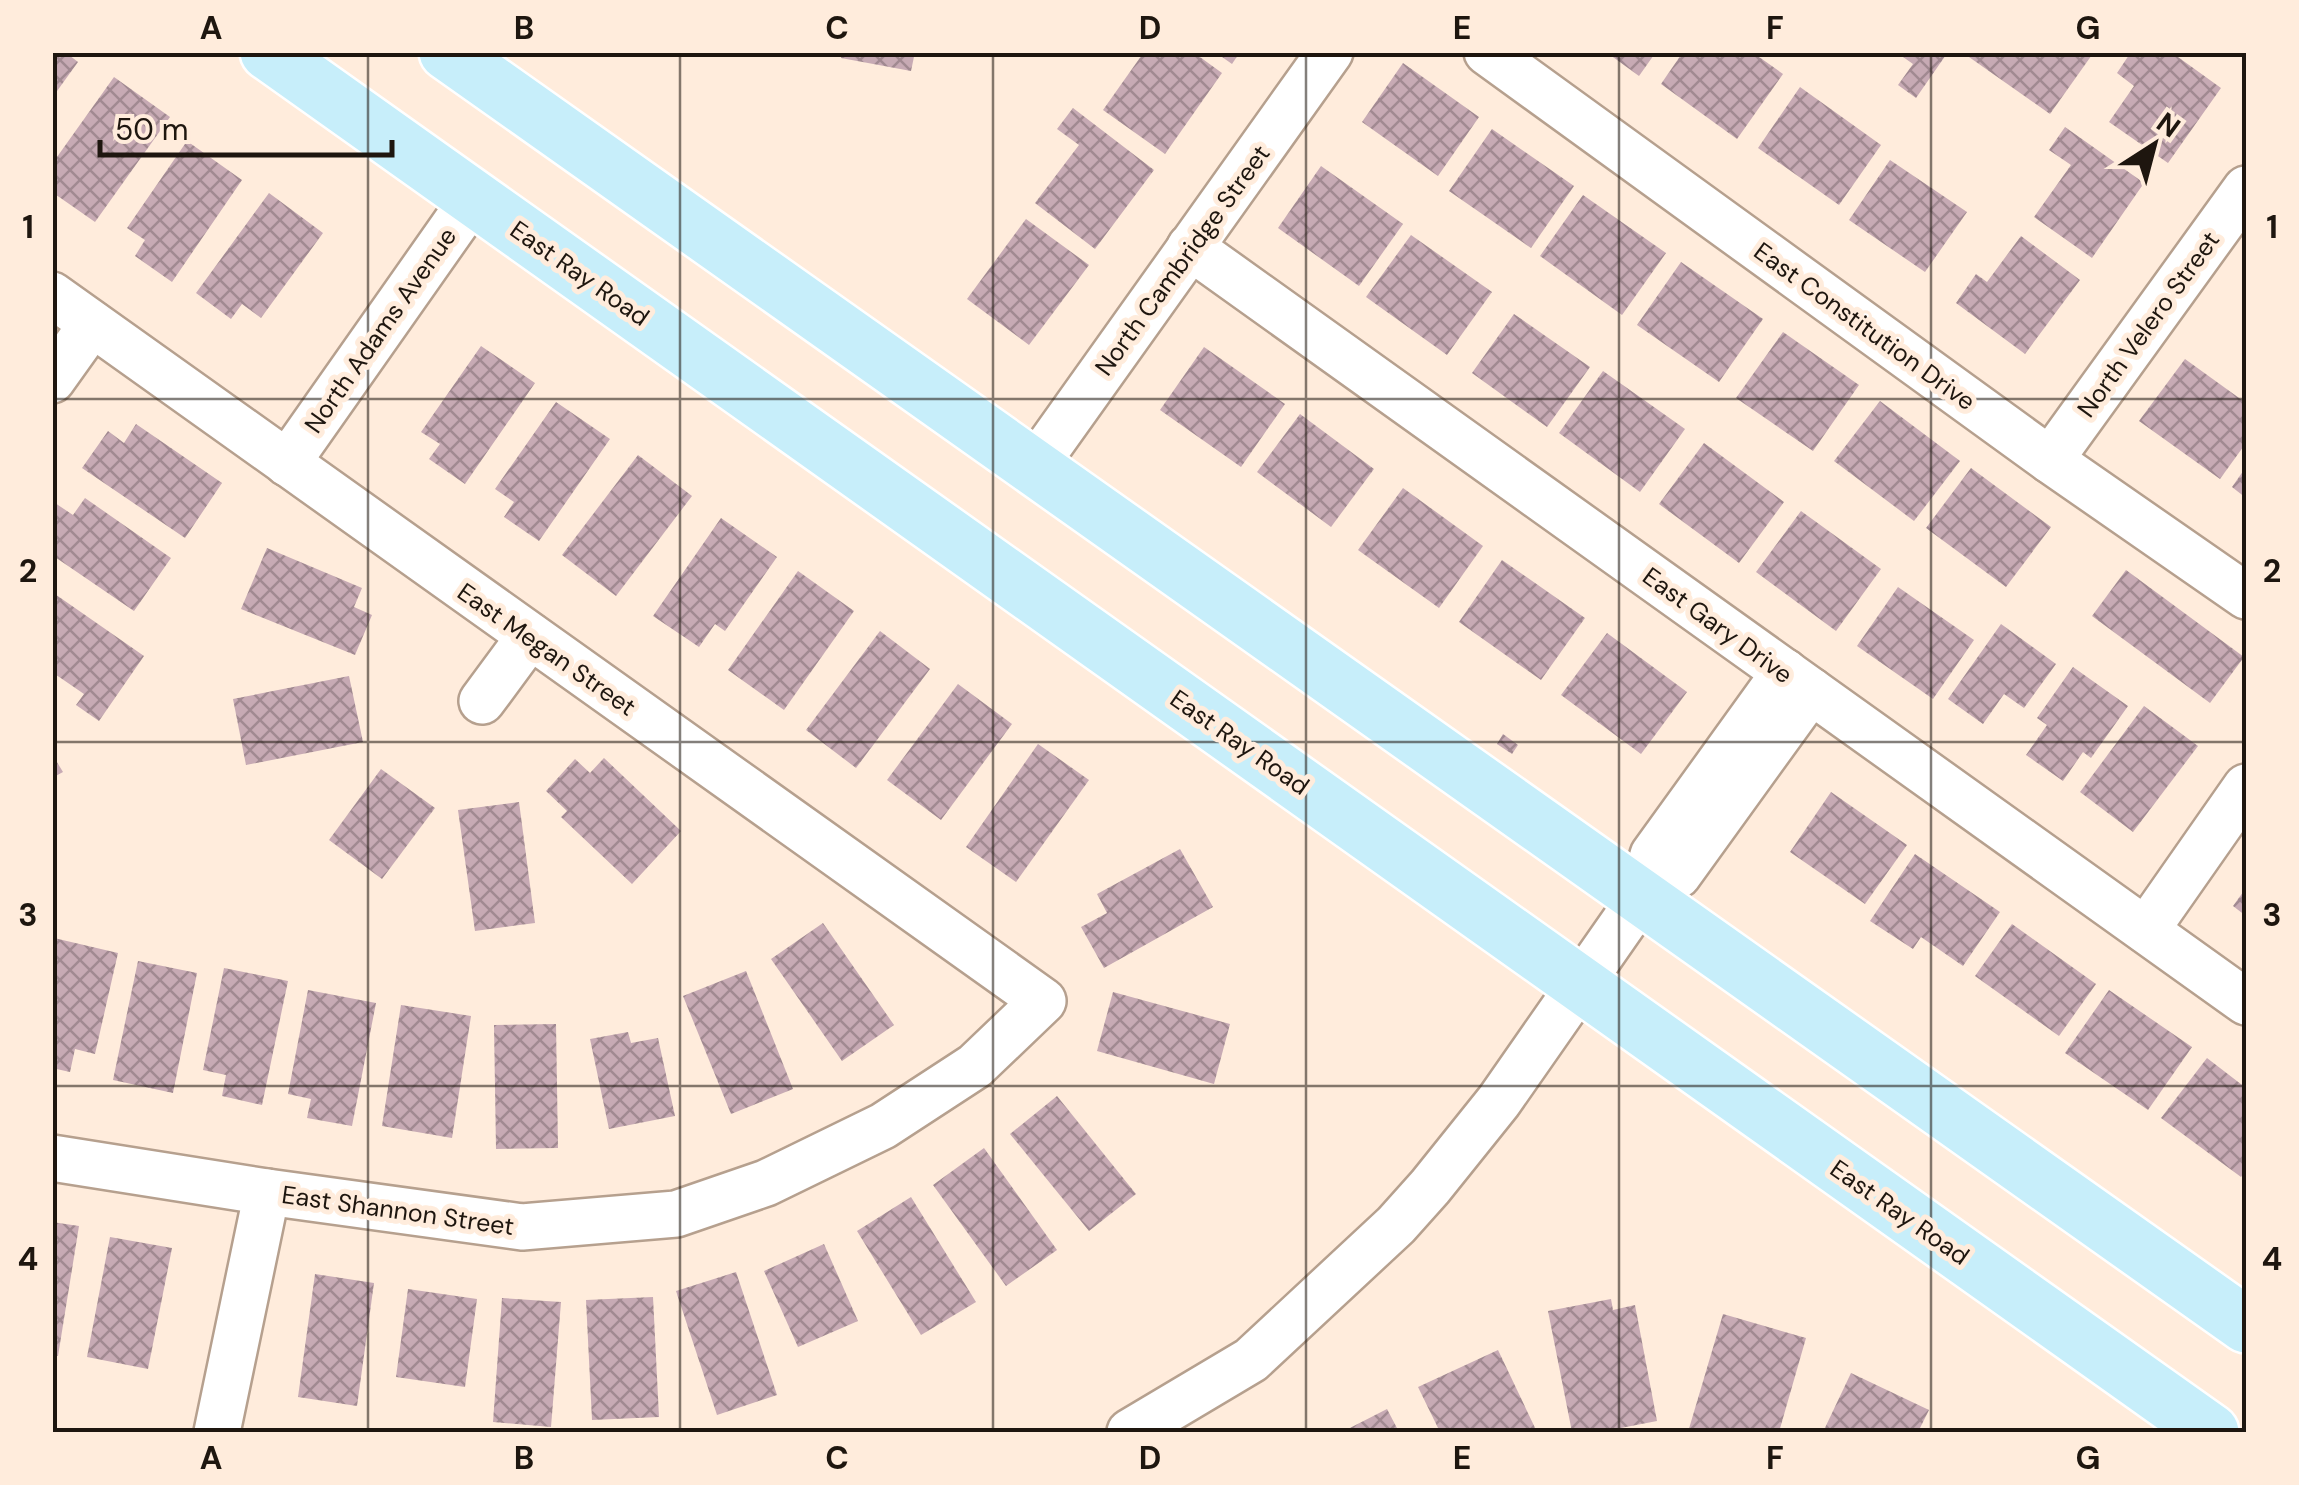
<svg xmlns="http://www.w3.org/2000/svg" width="2299" height="1485" font-family="'DM Sans',sans-serif">
	<style>
		.building { fill: url(#building-cross-hatch) }
		.lines { fill: none; stroke-linecap: round; stroke-linejoin: round }
		.minor-casing { stroke: #b6a08e; stroke-width: 50 }
		.major-casing { stroke: #fff; stroke-width: 60 }
		.minor { stroke: #fff; stroke-width: 45 }
		.major { stroke: #c7eefa; stroke-width: 55 }
		.grid { fill: none; stroke: #1e160f; stroke-width: 2.5; stroke-opacity: 0.55 }
		.labels { text-anchor: middle; stroke-width: 10; stroke-linejoin: round; paint-order: stroke }
		.street-label { font-size: 25px; fill: #1e160f; stroke: #ffecdc }
		.neatline { fill: none; stroke: #1e160f; stroke-width: 4 }
		.grid-label { font-size: 32px; text-anchor: middle; font-weight: bold; fill: #1e160f }
	</style>
	<defs>
		<pattern id="building-cross-hatch" width="8" height="8" patternUnits="userSpaceOnUse" patternTransform="scale(2.5)"><rect width="8" height="8" fill="#c7aab4"/><path d="M0 0l8 8M0 8l8-8" fill="none" stroke="#a18991"/></pattern>
	</defs>
	<rect width="100%" height="100%" fill="#ffecdc"/>
	<g class="building">
		<polygon points="52,52 65,52 78,62 52,98"/>
		<polygon points="842,52 915,52 911,71 841,58"/>
		<polygon points="1144,52 1193,52 1222,73 1165,154 1103,110"/>
		<polygon points="1215,52 1240,52 1232,64"/>
		<polygon points="1606,52 1656,52 1639,76"/>
		<polygon points="1683,52 1752,52 1783,74 1737,139 1661,84"/>
		<polygon points="1896,52 1948,52 1916,98 1898,85 1913,64"/>
		<polygon points="1972,52 2094,52 2050,114 1969,57"/>
		<polygon points="2131,52 2171,52 2221,88 2168,163 2109,122 2134,86 2117,73"/>
		<polygon points="1403,63 1479,117 1438,176 1362,122"/>
		<polygon points="114,77 170,117 95,222 52,192 52,164"/>
		<polygon points="1800,87 1881,145 1839,205 1758,148"/>
		<polygon points="1073,108 1154,170 1095,249 1035,203 1079,145 1057,129"/>
		<polygon points="2065,127 2144,183 2092,258 2034,217 2071,165 2049,150"/>
		<polygon points="1492,129 1574,186 1531,248 1449,191"/>
		<polygon points="187,141 242,180 172,282 135,256 145,240 127,228"/>
		<polygon points="1890,160 1967,212 1925,272 1849,220"/>
		<polygon points="1321,166 1403,224 1359,286 1278,228"/>
		<polygon points="269,193 323,233 261,318 242,304 231,319 196,293"/>
		<polygon points="1583,195 1666,253 1622,315 1540,256"/>
		<polygon points="1026,219 1089,265 1029,345 967,299"/>
		<polygon points="1411,235 1492,292 1447,355 1366,297"/>
		<polygon points="2021,236 2080,280 2025,354 1956,303 1976,274 1987,282"/>
		<polygon points="1681,262 1763,319 1719,382 1637,325"/>
		<polygon points="1514,314 1590,367 1547,427 1472,373"/>
		<polygon points="1783,332 1859,385 1813,451 1736,398"/>
		<polygon points="481,346 535,383 465,484 429,459 440,444 421,432"/>
		<polygon points="1204,347 1285,404 1241,467 1160,410"/>
		<polygon points="2185,359 2246,403 2246,443 2220,479 2139,421"/>
		<polygon points="1603,371 1685,429 1640,492 1559,433"/>
		<polygon points="1880,401 1960,461 1914,521 1834,461"/>
		<polygon points="556,402 610,439 539,541 504,517 514,502 495,489"/>
		<polygon points="1300,414 1374,469 1331,527 1257,472"/>
		<polygon points="136,424 222,483 185,538 82,468 108,431 124,443"/>
		<polygon points="1704,443 1784,502 1739,563 1659,504"/>
		<polygon points="638,455 692,496 616,596 562,555"/>
		<polygon points="2246,467 2246,498 2232,487"/>
		<polygon points="1971,468 2051,527 2006,587 1926,528"/>
		<polygon points="1403,488 1483,546 1439,608 1358,550"/>
		<polygon points="85,498 171,558 134,611 52,555 52,506 55,503 73,515"/>
		<polygon points="1801,511 1881,569 1836,631 1756,572"/>
		<polygon points="721,518 777,557 725,631 715,624 699,647 653,616"/>
		<polygon points="267,548 362,588 354,607 372,615 355,655 241,609"/>
		<polygon points="1502,560 1585,618 1541,680 1459,622"/>
		<polygon points="2126,570 2244,657 2210,703 2092,616"/>
		<polygon points="798,571 854,611 784,710 728,670"/>
		<polygon points="1898,587 1974,640 1933,699 1857,646"/>
		<polygon points="52,592 144,656 99,721 76,705 84,694 52,672"/>
		<polygon points="2001,624 2056,664 2024,708 2004,694 1983,724 1948,699"/>
		<polygon points="880,631 930,669 856,768 806,730"/>
		<polygon points="1607,633 1687,692 1641,754 1561,695"/>
		<polygon points="2073,667 2128,706 2091,758 2083,752 2063,781 2026,755 2047,725 2037,718"/>
		<polygon points="349,676 363,742 246,765 233,699"/>
		<polygon points="958,684 1012,724 941,820 887,780"/>
		<polygon points="2144,706 2198,746 2133,832 2080,792"/>
		<polygon points="1503,734 1518,745 1512,754 1497,744"/>
		<polygon points="1038,744 1089,780 1016,882 966,847"/>
		<polygon points="52,754 63,772 52,778"/>
		<polygon points="604,758 681,831 632,884 561,817 567,811 546,791 575,759 590,773"/>
		<polygon points="381,769 435,808 382,879 329,840"/>
		<polygon points="1831,792 1907,845 1865,904 1790,852"/>
		<polygon points="519,802 535,923 475,931 458,810"/>
		<polygon points="1180,849 1213,907 1104,968 1081,927 1107,913 1097,894"/>
		<polygon points="1915,854 2000,912 1963,966 1921,937 1913,949 1870,921"/>
		<polygon points="2246,888 2246,916 2233,906"/>
		<polygon points="823,923 894,1025 842,1061 771,959"/>
		<polygon points="2012,924 2096,984 2059,1036 1975,976"/>
		<polygon points="54,938 118,953 95,1054 75,1049 70,1072 52,1068"/>
		<polygon points="138,961 197,973 173,1093 113,1080"/>
		<polygon points="224,968 288,981 262,1105 222,1096 226,1075 203,1070"/>
		<polygon points="746,971 793,1089 731,1114 683,996"/>
		<polygon points="308,990 376,1003 352,1126 307,1118 311,1099 288,1094"/>
		<polygon points="2109,990 2192,1047 2148,1110 2065,1053"/>
		<polygon points="1113,992 1230,1024 1214,1084 1097,1051"/>
		<polygon points="401,1005 471,1016 452,1138 382,1126"/>
		<polygon points="556,1024 558,1148 496,1149 494,1025"/>
		<polygon points="628,1032 631,1043 658,1038 675,1116 609,1129 590,1039"/>
		<polygon points="2207,1058 2246,1088 2246,1170 2241,1177 2161,1118"/>
		<polygon points="1057,1096 1136,1194 1089,1231 1010,1134"/>
		<polygon points="984,1148 1057,1250 1006,1286 933,1185"/>
		<polygon points="911,1197 976,1302 921,1335 857,1231"/>
		<polygon points="52,1222 79,1226 58,1356 52,1355"/>
		<polygon points="110,1237 172,1248 148,1369 87,1357"/>
		<polygon points="824,1244 858,1321 798,1347 764,1271"/>
		<polygon points="736,1272 777,1395 717,1415 676,1291"/>
		<polygon points="315,1274 374,1283 357,1406 298,1397"/>
		<polygon points="408,1289 477,1299 465,1387 396,1377"/>
		<polygon points="653,1297 659,1417 592,1420 586,1300"/>
		<polygon points="502,1298 561,1302 551,1427 493,1422"/>
		<polygon points="1611,1299 1613,1310 1635,1305 1657,1421 1600,1432 1572,1432 1548,1311"/>
		<polygon points="1723,1314 1806,1338 1779,1432 1688,1432"/>
		<polygon points="1498,1350 1537,1432 1440,1432 1418,1387"/>
		<polygon points="1851,1373 1929,1410 1918,1432 1823,1432"/>
		<polygon points="1387,1409 1399,1432 1342,1432"/>
	</g>
	<g class="lines">
		<g class="minor-casing">
			<g id="minor">
				<polyline points="1487,52 2050,460 2246,596"/>
				<polyline points="1190,247 2246,1002"/>
				<polyline points="52,295 1043,1001 975,1066 883,1126 766,1183 676,1214 522,1227 267,1192 52,1158"/>
				<polyline points="52,380 92,324"/>
				<polyline points="2050,460 2246,189"/>
				<polyline points="287,463 474,197"/>
				<polyline points="1034,467 1330,52"/>
				<polyline points="482,701 530,636"/>
				<polyline points="1642,896 1678,875 1811,691"/>
				<polyline points="2146,930 2246,787"/>
				<polyline points="217,1432 267,1192"/>
				<polyline points="1130,1432 1251,1360 1396,1225 1430,1187 1499,1101 1642,896 1653,855 1785,672"/>
			</g>
		</g>
		<g class="major-casing">
			<g id="major">
				<polyline points="268,52 2211,1432"/>
				<polyline points="447,52 2246,1325"/>
			</g>
		</g>
		<use href="#minor" class="minor"/>
		<use href="#major" class="major"/>
	</g>
	<path class="grid" d="M 368,52 L 368,1432M 680,52 L 680,1432M 993,52 L 993,1432M 1306,52 L 1306,1432M 1619,52 L 1619,1432M 1931,52 L 1931,1432M 52,399 L 2246,399M 52,742 L 2246,742M 52,1086 L 2246,1086"/>
	<g class="labels">
		<g class="street-label">
			<text transform="translate(1182 260) rotate(-54)" y="9">North Cambridge Street</text>
			<text transform="translate(580 273) rotate(35)" y="9">East Ray Road</text>
			<text transform="translate(2148 324) rotate(-54)" y="9">North Velero Street</text>
			<text transform="translate(1865 326) rotate(36)" y="9">East Constitution Drive</text>
			<text transform="translate(380 330) rotate(-55)" y="9">North Adams Avenue</text>
			<text transform="translate(1718 625) rotate(36)" y="9">East Gary Drive</text>
			<text transform="translate(547 649) rotate(35)" y="9">East Megan Street</text>
			<text transform="translate(1240 742) rotate(35)" y="9">East Ray Road</text>
			<text transform="translate(398 1210) rotate(8)" y="9">East Shannon Street</text>
			<text transform="translate(1900 1212) rotate(35)" y="9">East Ray Road</text>
		</g>
	</g>
	<rect width="2299" height="1485" fill="none" stroke="#ffecdc" stroke-width="110"/>
	<g transform="translate(2154 145) rotate(36)" stroke="#ffecdc" stroke-width="8" paint-order="stroke">
	<path d="M0-8L18 38L0 25L-18 38Z" fill="#1e160f"/>
	<text y="-15" font-size="28" font-weight="bold" text-anchor="middle" fill="#1e160f">N</text>
	</g>
	<path d="M100 140v15h292v-15" fill="none" stroke="#1e160f" stroke-width="5"/>
	<text x="115" y="140" font-size="30" fill="#1e160f" stroke="#ffecdc" stroke-width="8" paint-order="stroke">50 m</text>
	<rect x="55" y="55" width="2189" height="1375" class="neatline"/>
	<g class="grid-label">
		<text x="211" y="39">A</text>
		<text x="524" y="39">B</text>
		<text x="837" y="39">C</text>
		<text x="1150" y="39">D</text>
		<text x="1462" y="39">E</text>
		<text x="1775" y="39">F</text>
		<text x="2088" y="39">G</text>
		<text x="28" y="238">1</text>
		<text x="2272" y="238">1</text>
		<text x="28" y="582">2</text>
		<text x="2272" y="582">2</text>
		<text x="28" y="926">3</text>
		<text x="2272" y="926">3</text>
		<text x="28" y="1270">4</text>
		<text x="2272" y="1270">4</text>
		<text x="211" y="1469">A</text>
		<text x="524" y="1469">B</text>
		<text x="837" y="1469">C</text>
		<text x="1150" y="1469">D</text>
		<text x="1462" y="1469">E</text>
		<text x="1775" y="1469">F</text>
		<text x="2088" y="1469">G</text>
	</g>
</svg>
